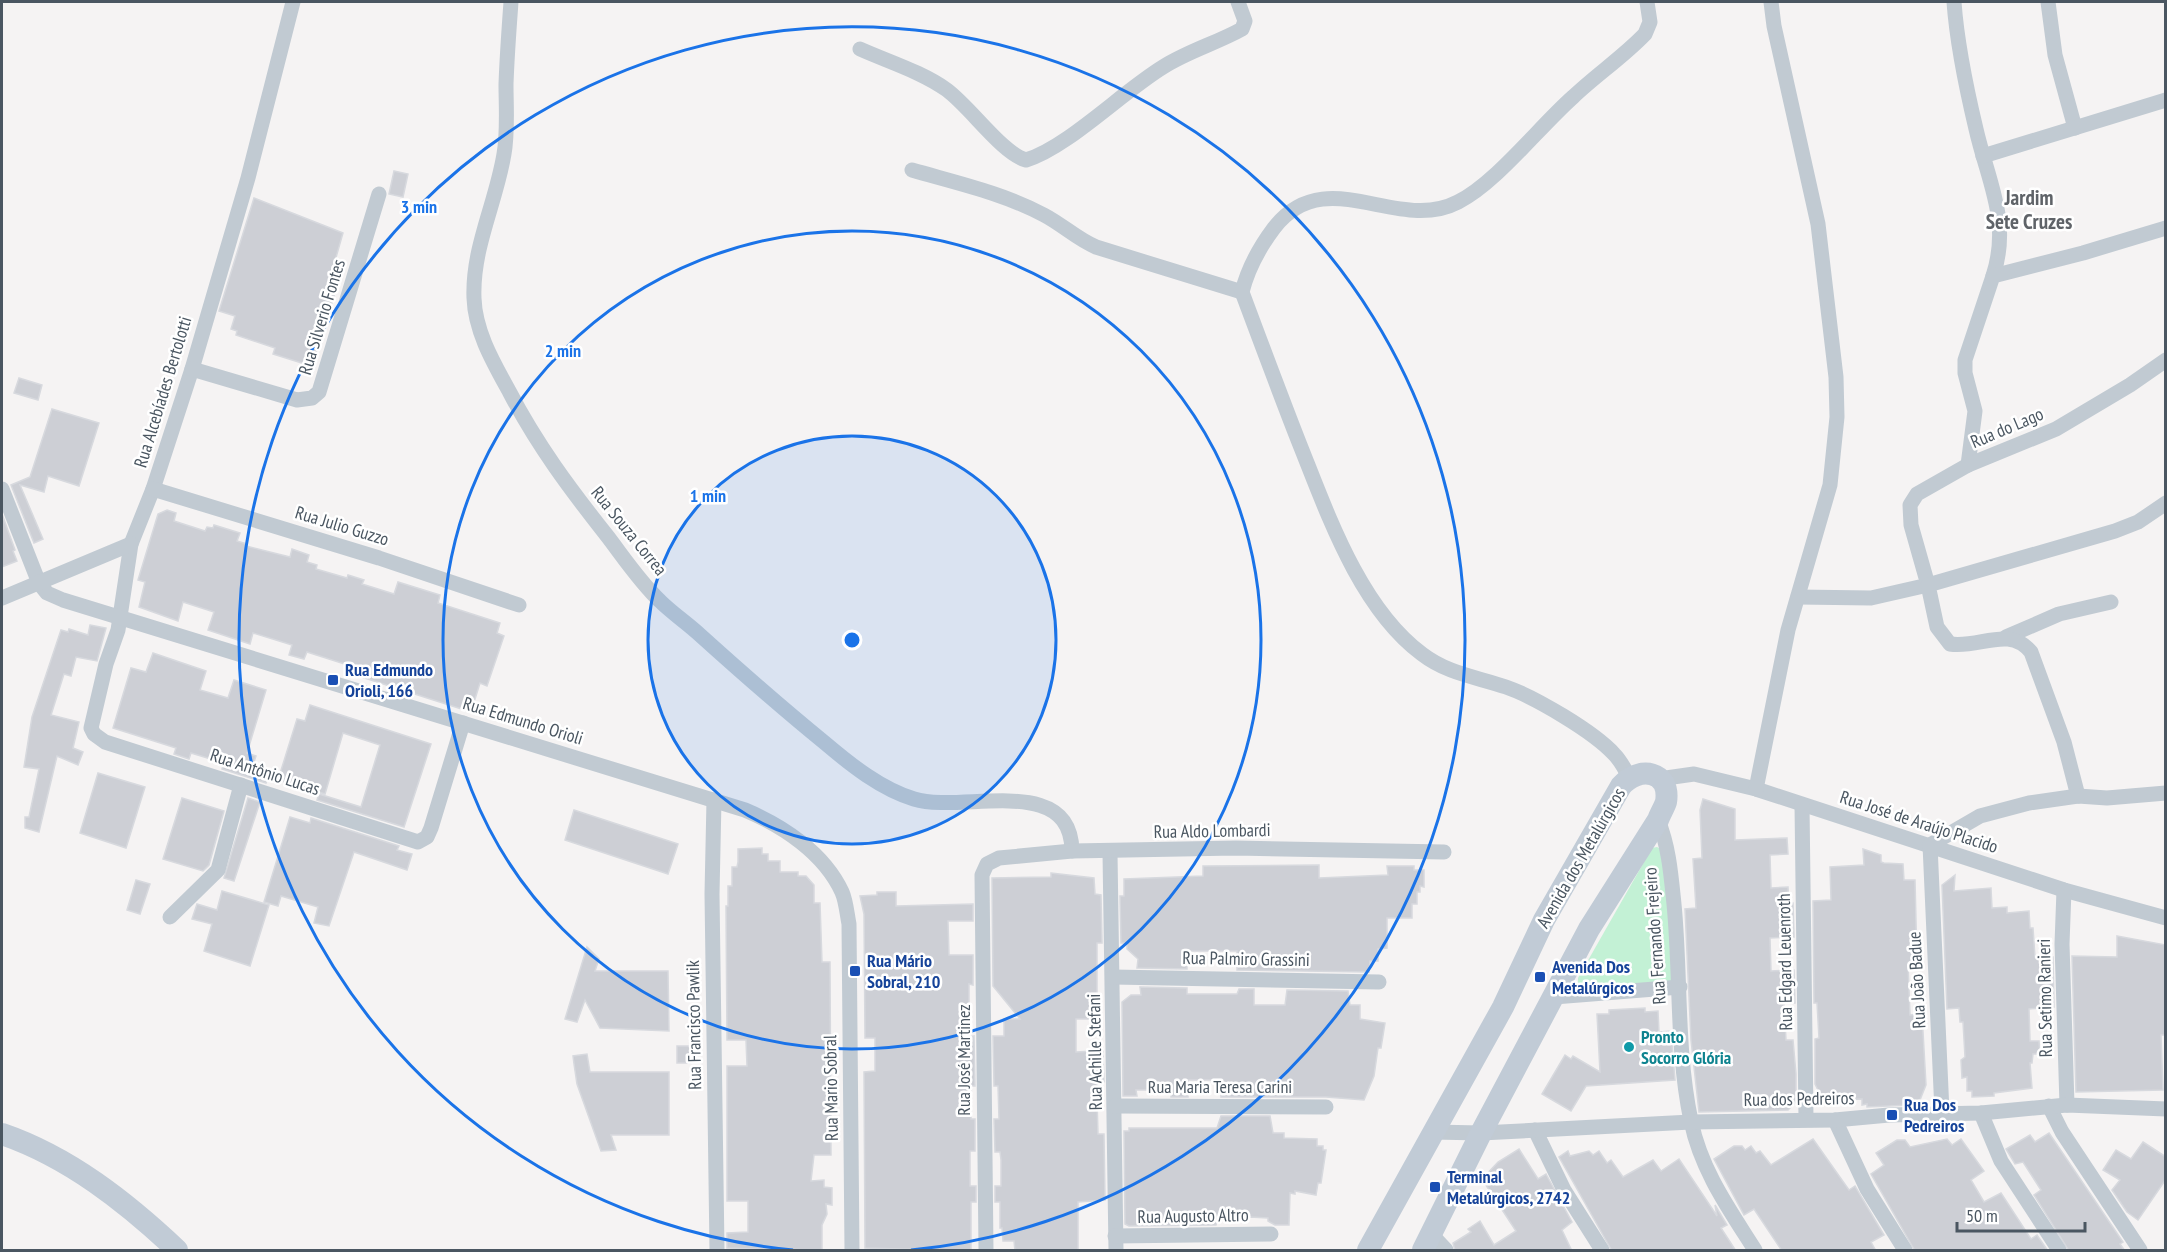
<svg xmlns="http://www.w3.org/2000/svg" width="2167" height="1252" font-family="'PT Sans Narrow',sans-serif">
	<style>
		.green { fill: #c3f1d5 }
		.building { fill: #cdcfd5; stroke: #d7d9de; stroke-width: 1.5 }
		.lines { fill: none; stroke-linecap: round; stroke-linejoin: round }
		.street { stroke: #c1cad2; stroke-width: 15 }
		.secondary { stroke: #c1cbd6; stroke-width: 22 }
		.ring { fill: none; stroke: #1a73e8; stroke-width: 3 }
		.transit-dot { fill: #1a4fb4; stroke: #fff; stroke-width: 2 }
		.culture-dot { fill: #0f9aa8; stroke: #fff; stroke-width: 2 }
		.labels { text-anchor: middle; stroke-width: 5; stroke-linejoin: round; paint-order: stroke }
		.street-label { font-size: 18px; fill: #4a5661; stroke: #fff }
		.transit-label { font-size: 18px; font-weight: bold; fill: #164399; stroke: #fff; text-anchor: start }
		.culture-label { font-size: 18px; font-weight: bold; fill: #0d838f; stroke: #fff; text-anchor: start }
		.quarter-label { font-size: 21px; font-weight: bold; fill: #5f6368; stroke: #fff }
		.centre { fill: #1a73e8; stroke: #fff; stroke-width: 3 }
		.ring-label { font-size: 18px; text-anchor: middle; font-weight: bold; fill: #1a73e8; stroke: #fff; stroke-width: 5; stroke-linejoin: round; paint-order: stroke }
	</style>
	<rect width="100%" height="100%" fill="#f5f3f3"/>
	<polygon class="green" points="1657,847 1662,850 1676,983 1582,989 1578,987 1578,978 1652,848"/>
	<g class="building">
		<polygon points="394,171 408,174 403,197 389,194"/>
		<polygon points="254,198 343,233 335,261 344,263 316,355 309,353 305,364 273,354 275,348 236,335 237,331 231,329 235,316 219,311"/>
		<polygon points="19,378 42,385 38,400 14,393"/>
		<polygon points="52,409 99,423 79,486 48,476 44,492 20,485 43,539 34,543 11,485 30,477"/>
		<polygon points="167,510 176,513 174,521 205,531 207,527 213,528 214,525 240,533 237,541 247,544 246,546 290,557 292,549 309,555 307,562 317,565 316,569 347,578 348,575 364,580 362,584 394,594 398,582 440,595 438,603 500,623 497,633 504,636 487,686 480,683 471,712 352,674 354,667 307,652 304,659 289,655 292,645 276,640 253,633 250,644 208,630 214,612 183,602 178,621 139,607 145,582 138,580 158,514"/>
		<polygon points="2,514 15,550 13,551 17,561 2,567"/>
		<polygon points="90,625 106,628 97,661 76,657 71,676 64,674 51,715 79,722 73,748 83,752 78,765 57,756 39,832 25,828 25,817 29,817 39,769 24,767 32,717 61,630 68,632 69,629 88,635"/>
		<polygon points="153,653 206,671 200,690 228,698 234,680 266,690 247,753 256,756 253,765 270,771 266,783 222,769 224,763 191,753 189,759 174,754 176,748 113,728 131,668 146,672"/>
		<polygon points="310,705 431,744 404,827 317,800 319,794 361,807 380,745 343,733 325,794 278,780 297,719 305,721"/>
		<polygon points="98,773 145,787 126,848 80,833"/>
		<polygon points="182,798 224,811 209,865 203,871 163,859"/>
		<polygon points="248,798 260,802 234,881 224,878"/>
		<polygon points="1703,799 1735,809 1735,840 1787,838 1788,854 1770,855 1771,888 1788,887 1789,903 1793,903 1794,937 1770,938 1771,971 1794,970 1795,1003 1784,1003 1786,1040 1793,1040 1796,1074 1796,1102 1788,1110 1699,1112 1691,1040 1685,909 1696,908 1693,859 1702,858 1700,810"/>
		<polygon points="574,810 678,844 668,874 565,840"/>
		<polygon points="290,817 310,823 311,818 399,846 397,850 412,854 407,870 354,852 329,926 314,923 318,907 281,896 278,906 264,902"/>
		<polygon points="762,848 762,854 768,854 768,861 780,861 780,872 798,872 798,876 806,876 814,885 814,903 820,903 822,962 830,962 831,1155 814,1155 811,1181 824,1180 824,1187 832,1188 832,1205 826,1204 827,1214 822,1225 822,1251 727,1248 727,1233 748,1232 748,1201 727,1201 727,1066 747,1066 746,1040 727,1040 726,906 728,906 728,886 732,886 732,867 737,867 738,862 738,849"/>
		<polygon points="1863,849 1881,855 1881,862 1884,863 1903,864 1904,880 1915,880 1917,962 1908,963 1910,1015 1922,1014 1926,1085 1920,1100 1911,1105 1867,1107 1867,1104 1862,1105 1862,1099 1823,1100 1815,1084 1815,1039 1819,1038 1817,1003 1814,1003 1813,901 1831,900 1830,867 1864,865"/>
		<polygon points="1319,865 1319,878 1388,875 1387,866 1414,866 1414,870 1424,870 1424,887 1420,886 1420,892 1417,892 1417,904 1412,904 1412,918 1387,918 1387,948 1378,949 1378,961 1370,961 1369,972 1237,970 1237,951 1187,951 1187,969 1137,968 1138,959 1127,949 1127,943 1121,943 1120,896 1124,896 1124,879 1203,876 1203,866"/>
		<polygon points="1051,873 1094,878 1095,894 1101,895 1102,943 1097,943 1097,1019 1076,1019 1076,1052 1094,1051 1097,1046 1098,1051 1103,1051 1104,1081 1098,1076 1097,1099 1098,1134 1104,1134 1105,1200 1078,1202 1078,1251 1015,1251 1014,1241 1003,1241 1002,1228 1000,1228 1000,1202 995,1202 995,1186 1001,1186 1001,1160 1000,1152 995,1152 994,1119 999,1119 998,1086 994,1086 993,1036 1004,1036 1004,1019 1020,1019 993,986 992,878 1051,877"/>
		<polygon points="1955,875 1954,891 1991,888 1992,908 2007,907 2007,913 2029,911 2030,928 2033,928 2035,957 2053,957 2054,1007 2029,1009 2030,1041 2039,1041 2040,1054 2033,1054 2032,1063 2030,1063 2032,1088 1994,1093 1994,1096 1972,1097 1972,1091 1967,1091 1967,1077 1962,1078 1961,1060 1965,1057 1963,1022 1960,1022 1959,1008 1947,1009 1942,885"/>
		<polygon points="136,880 150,884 140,914 127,910"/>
		<polygon points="222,891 269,905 250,966 204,951 212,924 192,919 197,904 217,910"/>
		<polygon points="877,892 896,892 896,906 973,904 973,921 948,921 949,955 973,955 973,985 969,984 969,1037 974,1036 975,1086 971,1086 971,1119 975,1119 975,1151 970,1151 970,1186 976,1186 976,1202 971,1202 971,1251 865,1248 864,1072 875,1071 875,1038 865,1038 864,914 860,896 877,895"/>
		<polygon points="2117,936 2166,945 2166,1035 2161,1035 2163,1090 2076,1092 2072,956 2117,957"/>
		<polygon points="587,947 599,959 595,971 668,971 669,1031 600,1028 585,1000 577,1022 565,1019"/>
		<polygon points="1140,987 1187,988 1187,994 1237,994 1239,989 1254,989 1254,1005 1285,1005 1287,990 1348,991 1350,1005 1360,1005 1360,1019 1385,1023 1381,1048 1378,1048 1374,1076 1364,1100 1326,1097 1221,1097 1221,1080 1188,1080 1188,1097 1171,1097 1171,1090 1136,1090 1137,1096 1123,1096 1122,1002 1131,995 1141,995"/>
		<polygon points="1645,1008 1645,1012 1658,1011 1659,1032 1671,1031 1675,1080 1586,1086 1571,1111 1542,1094 1565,1055 1571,1059 1573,1056 1600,1072 1597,1014 1609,1014 1609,1010"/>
		<rect x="677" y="1046" width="13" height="17"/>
		<polygon points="587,1054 590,1072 669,1072 669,1135 611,1135 616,1150 601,1151 577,1084 574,1064 573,1056"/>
		<polygon points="1221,1116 1270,1116 1273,1133 1284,1133 1284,1138 1317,1139 1317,1146 1323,1146 1323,1150 1326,1150 1321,1183 1318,1183 1316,1195 1295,1191 1295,1194 1290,1193 1289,1225 1275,1225 1268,1221 1268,1218 1250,1217 1218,1218 1216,1225 1129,1226 1125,1224 1124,1131 1129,1131 1129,1128 1217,1128"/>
		<polygon points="2049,1133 2123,1242 2120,1244 2125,1251 2069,1251 2034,1195 2041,1190 2023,1162 2015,1164 2006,1149 2030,1135 2035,1142"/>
		<polygon points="1813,1139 1849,1190 1855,1186 1884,1235 1871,1242 1876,1251 1782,1251 1754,1209 1744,1215 1714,1159 1734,1146 1742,1146 1745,1150 1751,1146 1756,1153 1760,1151 1771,1165"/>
		<polygon points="1947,1139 1952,1145 1961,1139 1984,1171 1971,1180 1984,1202 2001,1193 2031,1239 2037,1235 2048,1251 1915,1251 1871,1174 1884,1165 1876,1153 1897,1140 1905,1140 1910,1147"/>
		<polygon points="2143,1142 2166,1157 2166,1179 2138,1220 2127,1212 2112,1190 2120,1180 2103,1170 2116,1150 2131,1159"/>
		<polygon points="1519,1149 1538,1179 1546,1174 1572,1222 1562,1230 1572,1251 1455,1251 1453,1243 1471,1232 1468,1229 1480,1221 1494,1245 1516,1231 1482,1179 1498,1162"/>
		<polygon points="1568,1151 1570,1156 1589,1151 1593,1155 1599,1151 1607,1163 1611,1160 1623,1177 1653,1160 1661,1171 1679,1159 1717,1216 1715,1205 1727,1225 1721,1228 1736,1251 1612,1251 1559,1157"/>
	</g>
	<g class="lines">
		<g class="street">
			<polyline points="293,2 248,178 192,369 153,489 131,544 118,630 106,664 91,728 94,734 105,742 418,842 427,837 431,828 463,723"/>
			<path d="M 511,2 C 509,29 507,56 506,84 C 506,107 508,132 504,154 C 496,203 472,248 474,298 C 475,331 493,362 509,391 C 537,445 570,489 608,537 C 624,558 640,582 660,601 C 672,613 687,623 700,635 C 741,672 782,708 825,743 C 851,765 881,789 914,799 C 962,814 1071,772 1072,851"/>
			<path d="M 1954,2 C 1957,44 1966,87 1976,129 C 1988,182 2011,221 1993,276"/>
			<polyline points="2048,2 2055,55 2075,128"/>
			<path d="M 860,49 C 889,62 922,72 947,90 C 971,108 1002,153 1026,160 C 1068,147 1122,92 1163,67 C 1188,51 1217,43 1242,29 L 1245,21 L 1238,2"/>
			<polyline points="1983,156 2166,100"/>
			<path d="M 912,170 C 957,183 1003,193 1044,215 C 1063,225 1077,239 1096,247 L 1242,292"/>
			<polyline points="192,369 297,400 312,398 319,392 379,194"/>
			<polyline points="1968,465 1975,411 1965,373 1965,360 1993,276 2083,253 2166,228"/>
			<path d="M 2,489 L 39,583 L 47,593 L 63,600 L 745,810 C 783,826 824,853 842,892 C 846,901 847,914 849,924 L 852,1250"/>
			<polyline points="153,489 379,558 519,605"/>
			<polyline points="1798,597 1871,598 1928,585 1911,525 1910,505 1917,494 1968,465 2056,429 2130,385 2166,360"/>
			<polyline points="2,598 131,544"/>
			<polyline points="2006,637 2059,614 2111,602"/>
			<path d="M 1629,777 C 1625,769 1620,760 1614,754 C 1594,732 1535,697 1506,687 C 1477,677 1448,674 1422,654 C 1360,608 1328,515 1300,445 C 1280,394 1261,343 1242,292 C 1248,268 1259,248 1274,228 C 1326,161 1397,234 1458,202 C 1496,183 1540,126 1573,97 C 1596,75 1623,57 1645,34 L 1650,22 L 1647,2"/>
			<polyline points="1659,779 1694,774 1756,789 2064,890 2166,918"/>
			<polyline points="1756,789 1788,630 1830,485 1837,417 1836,377 1818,224 1774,26 1771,2"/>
			<path d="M 2078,796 L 2064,742 L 2031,652 C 2009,625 1979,649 1950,644 L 1937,627 L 1928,585 L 2115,531 L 2138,522 L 2166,503"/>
			<polyline points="714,800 712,894 717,1250"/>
			<polyline points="1802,805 1806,1118"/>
			<path d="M 1658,820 C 1669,847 1671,875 1674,904 C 1681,976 1676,1050 1691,1121 C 1701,1170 1729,1209 1755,1250"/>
			<polyline points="1110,853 1116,1250"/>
			<polyline points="2064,890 2062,944 2067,1105"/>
			<polyline points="170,917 218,870 241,785"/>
			<polyline points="1113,977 1379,982"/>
			<polyline points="1554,997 1680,987"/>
			<polyline points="1115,1106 1326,1107"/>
			<polyline points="2049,1106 2062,1132 2140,1250"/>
			<polyline points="1942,1112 1930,845 1980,816 2029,803 2078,796 2107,798 2166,793"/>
			<polyline points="1981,1113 2001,1161 2059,1250"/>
			<polyline points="1835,1120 1867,1189 1905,1250"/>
			<polyline points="1535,1130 1564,1190 1602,1250"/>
			<polyline points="1433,1132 1481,1133 1691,1122 1835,1120 1889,1115 1981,1113 2067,1105 2166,1109"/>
			<polyline points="1431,1234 1446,1250"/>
			<polyline points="1115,1236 1271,1234"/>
			<polyline points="986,1250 982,875 987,864 999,858 1072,851 1236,848 1444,852"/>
		</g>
		<g class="secondary">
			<path d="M 2,1134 C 69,1157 126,1202 177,1250"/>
			<path d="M 1368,1250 L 1503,1007 L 1544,920 L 1621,786 C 1639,765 1671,771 1666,802 C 1664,808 1660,814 1658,820 L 1589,929 L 1481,1133 L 1423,1250"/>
		</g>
	</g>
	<circle cx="852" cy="640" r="204" fill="#1a73e8" fill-opacity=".12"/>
	<g class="ring">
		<circle cx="852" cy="640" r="204"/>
		<circle cx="852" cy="640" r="409"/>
		<path d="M793 1250A613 613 0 1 1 911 1250"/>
	</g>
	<g class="transit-dot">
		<rect x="327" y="674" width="12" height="12" rx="3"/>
		<rect x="849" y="965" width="12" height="12" rx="3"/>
		<rect x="1534" y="971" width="12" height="12" rx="3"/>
		<rect x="1886" y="1109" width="12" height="12" rx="3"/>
		<rect x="1429" y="1181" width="12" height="12" rx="3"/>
	</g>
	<circle class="culture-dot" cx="1629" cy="1047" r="6"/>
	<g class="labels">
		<g class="street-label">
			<text transform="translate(322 317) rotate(-73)" y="6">Rua Silverio Fontes</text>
			<text transform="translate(163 392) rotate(-73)" y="6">Rua Alcebíades Bertolotti</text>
			<text transform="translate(2007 428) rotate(-23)" y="6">Rua do Lago</text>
			<text transform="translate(342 526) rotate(17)" y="6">Rua Julio Guzzo</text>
			<text transform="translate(629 531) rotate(51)" y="6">Rua Souza Correa</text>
			<text transform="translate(523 721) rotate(17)" y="6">Rua Edmundo Orioli</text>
			<text transform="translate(265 772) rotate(18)" y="6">Rua Antônio Lucas</text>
			<text transform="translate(1919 822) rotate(18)" y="6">Rua José de Araújo Placido</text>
			<text transform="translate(1212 831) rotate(-1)" y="6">Rua Aldo Lombardi</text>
			<text transform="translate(1581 858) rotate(-60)" y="6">Avenida dos Metalúrgicos</text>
			<text transform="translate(1655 936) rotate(-94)" y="6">Rua Fernando Frejeiro</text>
			<text transform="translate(1246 959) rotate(1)" y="6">Rua Palmiro Grassini</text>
			<text transform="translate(1785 962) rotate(-91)" y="6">Rua Edgard Leuenroth</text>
			<text transform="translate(1917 980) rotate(-93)" y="6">Rua João Badue</text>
			<text transform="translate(2045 998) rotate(-91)" y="6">Rua Setimo Ranieri</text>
			<text transform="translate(694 1025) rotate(-91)" y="6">Rua Francisco Pawlik</text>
			<text transform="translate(1095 1052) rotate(-91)" y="6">Rua Achille Stefani</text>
			<text transform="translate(964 1060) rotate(-90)" y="6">Rua José Martinez</text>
			<text x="1220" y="1093">Rua Maria Teresa Carini</text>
			<text transform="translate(831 1088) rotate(-91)" y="6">Rua Mario Sobral</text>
			<text transform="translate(1799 1099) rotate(-1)" y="6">Rua dos Pedreiros</text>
			<text transform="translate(1193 1216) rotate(-1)" y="6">Rua Augusto Altro</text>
		</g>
		<g class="transit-label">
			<text x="345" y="676">Rua Edmundo<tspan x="345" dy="21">Orioli, 166</tspan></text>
			<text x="867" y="967">Rua Mário<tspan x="867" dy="21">Sobral, 210</tspan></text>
			<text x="1552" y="973">Avenida Dos<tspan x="1552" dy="21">Metalúrgicos</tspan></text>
			<text x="1904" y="1111">Rua Dos<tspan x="1904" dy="21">Pedreiros</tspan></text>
			<text x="1447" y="1183">Terminal<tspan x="1447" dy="21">Metalúrgicos, 2742</tspan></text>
		</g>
		<g class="culture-label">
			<text x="1641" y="1043">Pronto<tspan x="1641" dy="21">Socorro Glória</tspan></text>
		</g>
		<g class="quarter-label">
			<text x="2029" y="205">Jardim<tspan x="2029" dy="24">Sete Cruzes</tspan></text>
		</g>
	</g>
	<circle cx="852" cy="640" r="9" class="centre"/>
	<g class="ring-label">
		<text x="419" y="213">3 min</text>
		<text x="563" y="357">2 min</text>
		<text x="708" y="502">1 min</text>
	</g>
	<rect width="2167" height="1252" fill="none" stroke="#4a5661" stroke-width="6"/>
	<path d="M1957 1222v9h128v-9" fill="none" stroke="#4a5661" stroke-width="3"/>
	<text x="1966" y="1222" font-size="18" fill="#4a5661" stroke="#ffffff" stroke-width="4.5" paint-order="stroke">50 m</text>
</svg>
